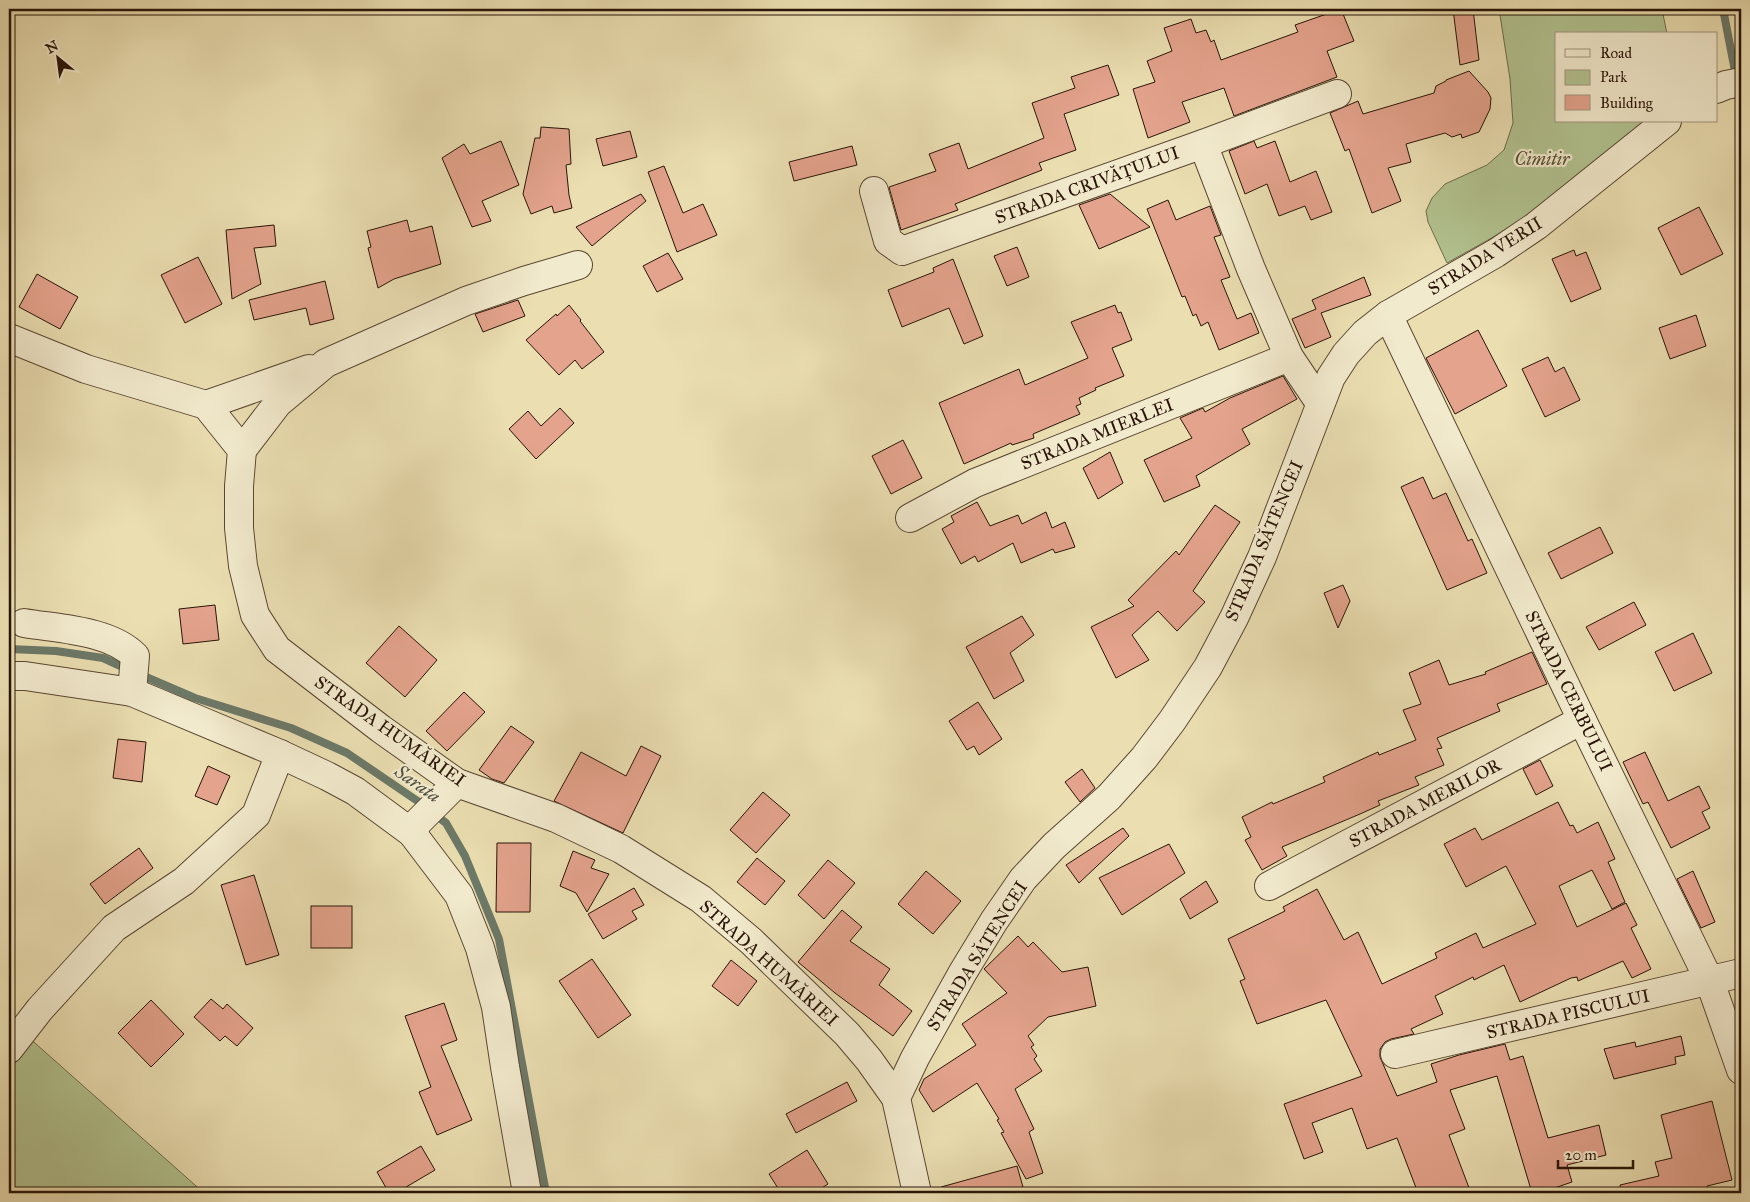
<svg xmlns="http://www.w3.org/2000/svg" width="1750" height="1202" font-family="'IM FELL Great Primer',serif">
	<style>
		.green { fill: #b2c390; stroke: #6e6c4c }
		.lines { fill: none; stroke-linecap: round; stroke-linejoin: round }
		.stream { stroke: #6c7968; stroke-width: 8 }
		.building { fill: #e4a38d; stroke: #291407 }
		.minor-casing { stroke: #5a4732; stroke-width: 30 }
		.minor { stroke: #f2eacd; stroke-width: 28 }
		.labels { text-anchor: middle; stroke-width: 4.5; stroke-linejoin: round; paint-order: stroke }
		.park-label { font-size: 18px; font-style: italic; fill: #595137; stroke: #f2eacd }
		.street-label { font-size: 18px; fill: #291407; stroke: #f2eacd }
		.water-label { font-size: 19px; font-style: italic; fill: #504f40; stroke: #f2eacd }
	</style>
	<rect width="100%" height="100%" fill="#ebdfb2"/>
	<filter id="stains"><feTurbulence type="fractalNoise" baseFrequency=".004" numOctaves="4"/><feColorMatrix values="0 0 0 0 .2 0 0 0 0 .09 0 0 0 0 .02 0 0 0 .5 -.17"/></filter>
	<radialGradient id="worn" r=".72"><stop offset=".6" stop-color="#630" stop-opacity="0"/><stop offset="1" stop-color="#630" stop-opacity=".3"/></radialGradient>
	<g class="green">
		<polygon points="1499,9 1662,9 1667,34 1556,34 1556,121 1645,121 1540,211 1447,263 1428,222 1426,211 1432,198 1445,184 1487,165 1504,150 1513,123 1510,79"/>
		<polygon points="9,1020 204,1193 9,1193"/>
	</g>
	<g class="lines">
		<g class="stream">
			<polyline points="1723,9 1741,102"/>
			<polyline points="9,649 56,651 103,658 129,670"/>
			<polyline points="139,674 195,698 291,728 347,753 419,802 446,823 465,856 499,939 546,1193"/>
		</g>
	</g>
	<g class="building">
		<polygon points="1341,9 1354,41 1327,51 1337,77 1234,116 1224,88 1182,102 1190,122 1148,138 1133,89 1155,82 1147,61 1172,51 1164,28 1191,19 1196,33 1206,30 1211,42 1214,40 1221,60 1298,32 1295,25"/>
		<polygon points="1453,9 1473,9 1479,60 1460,65"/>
		<polygon points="1108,65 1119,95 1064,114 1076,150 1039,163 1042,170 955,204 958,210 901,230 889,187 936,171 929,154 959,143 968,169 1044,138 1032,103 1075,88 1071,77"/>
		<polygon points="1469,71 1488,92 1491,98 1490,109 1479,132 1462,138 1461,134 1452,137 1445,133 1406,144 1411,162 1388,168 1401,201 1372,213 1349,149 1345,151 1330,113 1358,101 1363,114 1434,93 1436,86 1446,81 1446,80"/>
		<polygon points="541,127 569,129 571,164 566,165 569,195 572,208 554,213 552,206 531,214 523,194 535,138 540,138"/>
		<polygon points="630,131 637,157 603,166 596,139"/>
		<polygon points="501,141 519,185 482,201 491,221 472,227 442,158 464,144 470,154"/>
		<polygon points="1254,141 1257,148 1275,141 1290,182 1316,171 1332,212 1311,220 1305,206 1279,216 1267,184 1245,194 1229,151"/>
		<polygon points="852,146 857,165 794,181 789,162"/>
		<polygon points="664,166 683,213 703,204 717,235 677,252 648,172"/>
		<polygon points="641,194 646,201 592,246 576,227"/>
		<polygon points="1110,194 1150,227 1099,249 1079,205"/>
		<polygon points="1168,200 1176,220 1210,206 1221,235 1214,237 1230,277 1221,280 1237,319 1251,313 1259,333 1219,350 1208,322 1201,326 1196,314 1193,316 1185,296 1182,297 1147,209"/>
		<polygon points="1699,207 1723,254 1681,275 1658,228"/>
		<polygon points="407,220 410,232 432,226 441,264 394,279 378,288 368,248 371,247 367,231"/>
		<polygon points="274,225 276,246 254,248 261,284 232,299 226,230"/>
		<polygon points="1017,247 1029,277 1007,286 994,256"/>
		<polygon points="1574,250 1576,256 1586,252 1601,289 1571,302 1552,259"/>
		<polygon points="668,253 683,279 657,292 643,266"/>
		<polygon points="198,257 222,304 185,323 161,275"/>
		<polygon points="953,259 983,336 964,344 949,308 902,327 888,290 934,272 933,268"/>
		<polygon points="37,274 78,297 60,329 19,307"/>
		<polygon points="1364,277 1371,295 1321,313 1331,337 1305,348 1292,319 1316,309 1312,300"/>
		<polygon points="325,281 334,319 310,325 306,308 254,320 249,300"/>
		<polygon points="518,300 525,316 483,332 475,314"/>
		<polygon points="569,305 581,320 580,321 604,352 582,369 575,360 559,375 526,340 556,314 557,316"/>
		<polygon points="1115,305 1118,313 1121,312 1132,340 1112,348 1124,376 1095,388 1096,390 1079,398 1081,404 1076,406 1080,414 1033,434 1034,438 1012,445 1011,443 964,464 939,403 1019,369 1025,385 1088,358 1071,322"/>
		<polygon points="1696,315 1706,346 1670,359 1659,328"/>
		<polygon points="1478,330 1507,386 1455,414 1426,358"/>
		<polygon points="1548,357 1555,372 1564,367 1580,400 1545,417 1522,369"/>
		<polygon points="1283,376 1297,399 1242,429 1250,444 1196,476 1200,486 1164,502 1144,460 1192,438 1180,418 1203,408 1205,412 1230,398"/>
		<polygon points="560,408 574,423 536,459 509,429 528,411 541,426"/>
		<polygon points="903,440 922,478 891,494 872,456"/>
		<polygon points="1110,452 1123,483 1098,499 1083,468"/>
		<polygon points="1423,477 1433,499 1446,493 1468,541 1472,539 1487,573 1447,590 1401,487"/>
		<polygon points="977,502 990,526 1018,515 1022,524 1046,512 1052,528 1065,522 1075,547 1055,553 1053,549 1021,563 1013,543 978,562 975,556 961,564 942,529 954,522 951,516"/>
		<polygon points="1215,505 1240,522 1193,591 1205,602 1177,631 1158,611 1132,635 1149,660 1116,678 1091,627 1134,606 1128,600 1176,551 1179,555"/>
		<polygon points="1600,527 1613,553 1561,579 1548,553"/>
		<polygon points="1343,585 1350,601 1338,628 1324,593"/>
		<polygon points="1634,602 1646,625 1599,650 1586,627"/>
		<polygon points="215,605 219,640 183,644 179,609"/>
		<polygon points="1022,616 1034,635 1010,653 1024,681 994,699 966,647"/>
		<polygon points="399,626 437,660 405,697 366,663"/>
		<polygon points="1693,633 1712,673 1674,691 1655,652"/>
		<polygon points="1532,652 1547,684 1497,704 1500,711 1437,738 1442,748 1437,749 1444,765 1415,777 1419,785 1378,801 1380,805 1360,814 1282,847 1287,856 1262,870 1245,840 1251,837 1242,817 1272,802 1273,804 1325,782 1323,777 1378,752 1379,755 1416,740 1403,710 1421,704 1409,673 1439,660 1449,685 1486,674 1485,672"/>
		<polygon points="464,692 485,712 447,751 426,731"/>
		<polygon points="978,702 1002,739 979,755 974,746 967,750 949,721"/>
		<polygon points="511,726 534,742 504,783 492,779 479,770"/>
		<polygon points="118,739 146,742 142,782 113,778"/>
		<polygon points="641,746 661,756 623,833 554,801 581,752 626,776"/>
		<polygon points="1645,752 1668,801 1699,786 1710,808 1702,812 1710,828 1671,848 1648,802 1643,804 1623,762"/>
		<polygon points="1540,760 1553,786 1536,795 1523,769"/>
		<polygon points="208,766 230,776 217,805 195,796"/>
		<polygon points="1082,769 1095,788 1080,802 1065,782"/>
		<polygon points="763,792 790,815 756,853 730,830"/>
		<polygon points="1558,802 1570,826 1573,825 1577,833 1598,822 1615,859 1608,862 1625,902 1612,909 1592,870 1559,886 1577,927 1626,903 1637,925 1631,928 1651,969 1632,978 1623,961 1578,981 1577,977 1571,978 1520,1002 1504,965 1474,980 1473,977 1435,996 1443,1014 1411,1029 1414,1034 1391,1039 1385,1042 1380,1049 1380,1057 1397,1096 1437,1082 1431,1064 1459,1055 1505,1044 1510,1060 1523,1056 1548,1138 1599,1125 1606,1155 1567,1165 1572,1182 1540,1193 1532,1193 1497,1076 1450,1090 1465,1129 1449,1135 1471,1193 1418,1193 1397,1138 1367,1149 1352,1108 1312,1123 1323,1152 1304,1159 1284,1104 1362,1076 1326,1000 1257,1024 1240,981 1245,979 1228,939 1285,911 1283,907 1317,889 1344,940 1358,932 1382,984 1437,958 1435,953 1476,933 1483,948 1536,924 1506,866 1466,887 1444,844 1475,828 1482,840"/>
		<polygon points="1123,828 1129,836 1079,883 1066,865"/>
		<polygon points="497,843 531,843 530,912 496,912"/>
		<polygon points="1169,844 1185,873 1122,915 1099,878"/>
		<polygon points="139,848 153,868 105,904 90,884"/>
		<polygon points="573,851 595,860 591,868 609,874 587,912 576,893 560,886"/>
		<polygon points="757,858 785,881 765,905 737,882"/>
		<polygon points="828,860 855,883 824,919 798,895"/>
		<polygon points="926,871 961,901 933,934 898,904"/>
		<polygon points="1693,871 1715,922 1701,928 1677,879"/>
		<polygon points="254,875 279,955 246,965 221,885"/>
		<polygon points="1206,881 1218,902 1190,919 1180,899"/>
		<polygon points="634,888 644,905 632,911 637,919 603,939 588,914"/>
		<rect x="311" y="906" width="41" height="42"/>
		<polygon points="842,910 862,927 850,941 890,969 879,985 912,1011 893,1036 835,993 798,962"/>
		<polygon points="1018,936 1028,947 1033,942 1062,972 1088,967 1096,1006 1048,1017 1028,1036 1034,1045 1031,1047 1037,1056 1034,1059 1042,1071 1015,1089 1034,1129 1029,1132 1043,1173 1026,1179 1001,1133 1004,1132 997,1120 999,1119 977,1083 933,1112 919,1090 924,1079 976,1045 962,1024 1007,993 984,969"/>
		<polygon points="592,959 631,1015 598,1038 559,981"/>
		<polygon points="731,960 757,981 738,1006 712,986"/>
		<polygon points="211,999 223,1009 227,1004 253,1028 237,1046 225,1036 220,1041 194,1017"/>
		<polygon points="151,1000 184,1034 151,1067 118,1033"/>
		<polygon points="444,1003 457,1040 441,1046 472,1120 437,1135 419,1092 431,1087 405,1016"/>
		<polygon points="1681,1036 1685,1055 1675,1057 1676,1064 1614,1079 1604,1049 1635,1042 1636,1047"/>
		<polygon points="847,1082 857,1101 796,1133 786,1114"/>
		<polygon points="1712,1101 1732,1180 1707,1186 1708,1193 1621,1193 1620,1185 1659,1176 1655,1162 1672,1158 1661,1115"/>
		<polygon points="421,1146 435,1170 396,1193 389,1193 377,1172"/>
		<polygon points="807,1150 828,1184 814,1193 781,1193 769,1174"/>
		<polygon points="1017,1166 1023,1187 996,1193 942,1193 941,1187"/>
	</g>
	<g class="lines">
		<g class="minor-casing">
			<g id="minor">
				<polyline points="1716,89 1726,85 1741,82"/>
				<polyline points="1203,144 1251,269 1289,357 1320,403"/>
				<polyline points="874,191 888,241 902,251 1203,144 1337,94"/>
				<polyline points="1388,315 1582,720 1710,982 1741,1070"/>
				<polyline points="9,338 86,369 206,405 242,450 239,486 239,528 243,566 255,615 277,649 381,729 457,783 556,818 621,849 701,899 751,941 847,1034 869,1060 896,1098 917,1193"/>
				<polyline points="206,405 309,369"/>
				<polyline points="242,450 278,403 326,363 466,301 524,281 578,265"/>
				<polyline points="910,518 975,483 1289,357"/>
				<path d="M 24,623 C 59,629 109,630 135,656 L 132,692"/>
				<polyline points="9,676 25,676 132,692 280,754 327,776 355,791 412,833 459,895 480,948 496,1007 505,1067 527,1193"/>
				<polyline points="412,833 418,822 457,783"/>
				<polyline points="1269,886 1582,720"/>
				<polyline points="9,1049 40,1009 114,928 184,881 256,815 280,754"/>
				<polyline points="1395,1054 1741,973"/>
				<polyline points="896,1098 915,1058 963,972 994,921 1023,879 1054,846 1109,797 1144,758 1172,721 1208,667 1234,618 1262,557 1331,377 1346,354 1365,333 1388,315 1496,253 1536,226 1667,121"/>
			</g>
		</g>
		<use href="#minor" class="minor"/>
	</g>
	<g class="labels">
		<g class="park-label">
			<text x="1542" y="165">Cimitir</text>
		</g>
		<g class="street-label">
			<text transform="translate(1087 185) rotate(-20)" y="6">STRADA CRIVĂȚULUI</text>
			<text transform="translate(1485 256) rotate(-32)" y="6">STRADA VERII</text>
			<text transform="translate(1097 434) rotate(-22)" y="6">STRADA MIERLEI</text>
			<text transform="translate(1264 541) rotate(-67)" y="6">STRADA SĂTENCEI</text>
			<text transform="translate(1569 691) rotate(64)" y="6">STRADA CERBULUI</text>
			<text transform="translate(390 731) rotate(35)" y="6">STRADA HUMĂRIEI</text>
			<text transform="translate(1425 803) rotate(-28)" y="6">STRADA MERILOR</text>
			<text transform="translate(977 956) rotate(-58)" y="6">STRADA SĂTENCEI</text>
			<text transform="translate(769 963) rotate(42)" y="6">STRADA HUMĂRIEI</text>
			<text transform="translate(1568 1014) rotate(-13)" y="6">STRADA PISCULUI</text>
		</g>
		<g class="water-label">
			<text transform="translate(418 783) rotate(35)" y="7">Sarata</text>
		</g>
	</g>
	<rect width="1750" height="1202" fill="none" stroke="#ebdfb2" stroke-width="30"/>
	<rect x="10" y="10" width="1730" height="1182" fill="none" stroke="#291407" stroke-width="2.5"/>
	<rect x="15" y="15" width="1720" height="1172" fill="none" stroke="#291407"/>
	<rect x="1555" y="32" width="162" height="90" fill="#f2eacd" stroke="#a2947e"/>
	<rect x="1565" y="49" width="25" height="8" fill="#f2eacd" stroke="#a2947e"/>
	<text x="1600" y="58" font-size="15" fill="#291407">Road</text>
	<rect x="1565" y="70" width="25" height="15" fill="#b2c390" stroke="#a2947e"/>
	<text x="1600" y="82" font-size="15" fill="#291407">Park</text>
	<rect x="1565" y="95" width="25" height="15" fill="#e4a38d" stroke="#a2947e"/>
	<text x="1600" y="108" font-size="15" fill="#291407">Building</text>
	<g transform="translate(58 58) rotate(331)" stroke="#f2eacd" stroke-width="4" paint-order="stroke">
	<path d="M0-4L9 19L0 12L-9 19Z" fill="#291407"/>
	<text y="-8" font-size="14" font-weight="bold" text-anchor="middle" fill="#291407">N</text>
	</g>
	<path d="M1558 1160v8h75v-8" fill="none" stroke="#291407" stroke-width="2.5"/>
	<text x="1565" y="1160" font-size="15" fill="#291407" stroke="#f2eacd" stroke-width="4" paint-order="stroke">20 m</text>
	<rect width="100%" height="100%" filter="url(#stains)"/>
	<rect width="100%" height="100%" fill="url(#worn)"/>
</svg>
